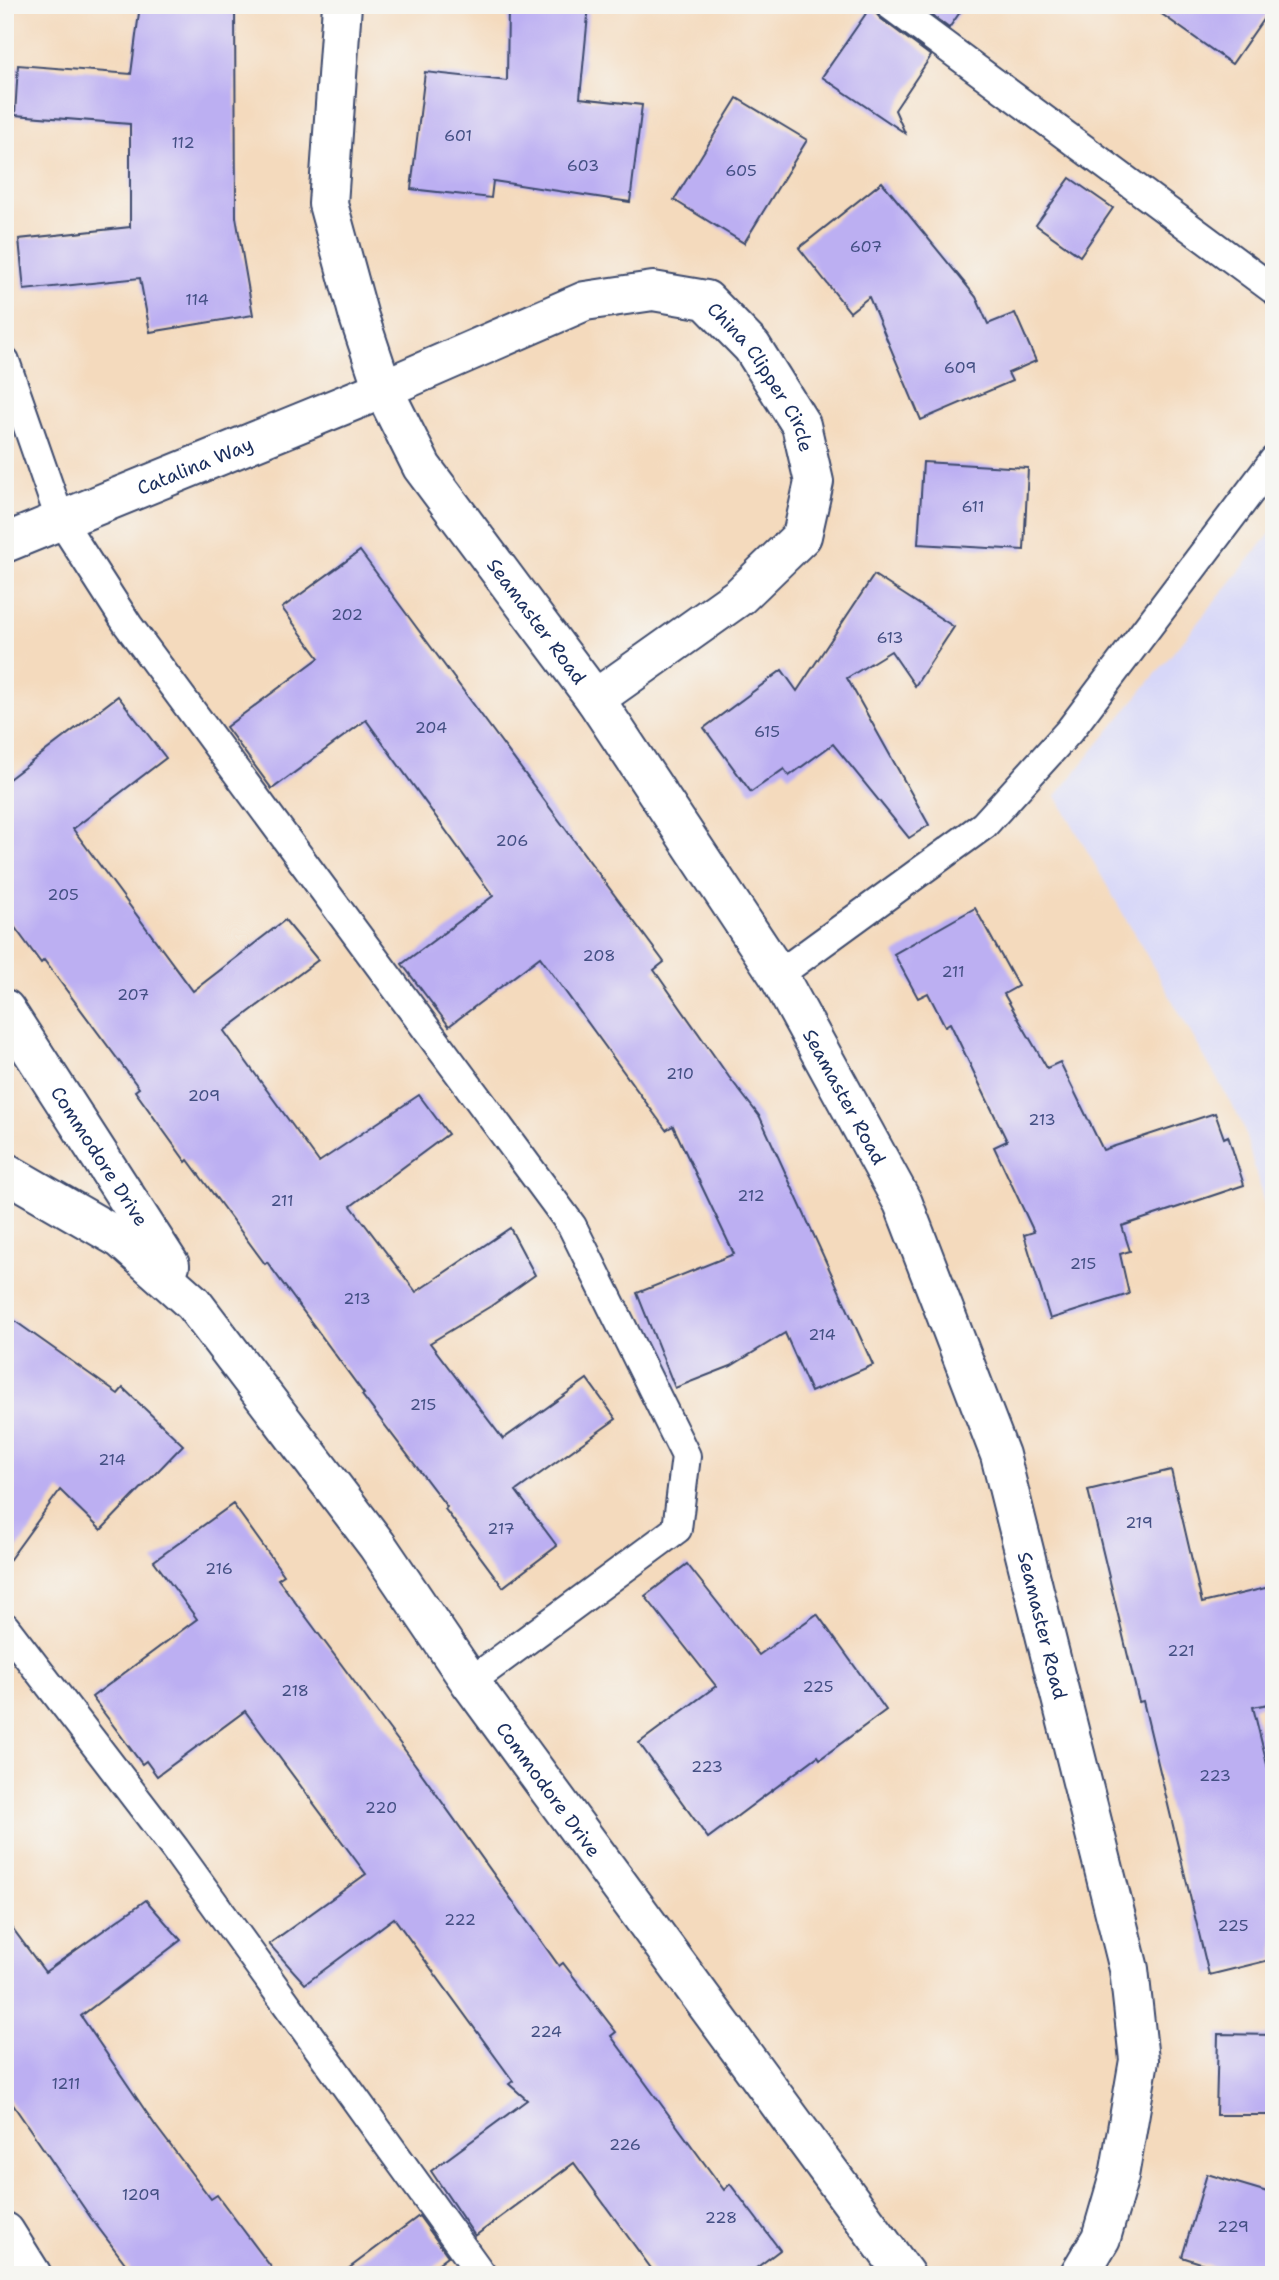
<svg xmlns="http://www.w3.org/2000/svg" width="1279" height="2280" font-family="'Shantell Sans',sans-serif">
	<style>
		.built { fill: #d7d7f8 }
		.building { fill: #bcaff2 }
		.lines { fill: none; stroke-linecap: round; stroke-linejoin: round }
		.lane-casing { stroke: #3c496c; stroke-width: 32 }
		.street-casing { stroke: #3c496c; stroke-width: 42 }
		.lane { stroke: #fff; stroke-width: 28 }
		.street { stroke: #fff; stroke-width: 38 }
		.labels { text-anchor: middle; stroke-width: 5; stroke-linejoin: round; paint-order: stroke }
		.number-label { font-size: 16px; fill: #434f83 }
		.street-label { font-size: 19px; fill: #1b2f5e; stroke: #f6f6f2 }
	</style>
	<rect width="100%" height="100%" fill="#f6f6f2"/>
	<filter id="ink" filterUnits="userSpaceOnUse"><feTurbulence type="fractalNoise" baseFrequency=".0143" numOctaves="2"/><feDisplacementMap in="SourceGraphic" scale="14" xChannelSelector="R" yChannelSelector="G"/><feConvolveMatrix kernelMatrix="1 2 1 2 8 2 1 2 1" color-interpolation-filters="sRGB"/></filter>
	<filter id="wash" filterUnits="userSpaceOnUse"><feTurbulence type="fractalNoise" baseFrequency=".00686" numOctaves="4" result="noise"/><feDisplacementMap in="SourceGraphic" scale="28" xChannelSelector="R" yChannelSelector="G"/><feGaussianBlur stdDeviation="1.57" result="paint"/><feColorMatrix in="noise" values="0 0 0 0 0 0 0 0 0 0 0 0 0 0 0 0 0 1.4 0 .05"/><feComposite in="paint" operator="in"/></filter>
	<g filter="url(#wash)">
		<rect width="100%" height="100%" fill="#f4dabd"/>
		<polygon class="built" points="1274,529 1274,1239 1242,1123 1056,796"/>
		<g id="blocks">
			<g class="building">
				<polygon points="140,5 235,5 236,217 253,315 150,332 140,278 24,290 19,239 130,227 130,124 15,115 18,65 131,74"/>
				<polygon points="508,5 589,5 580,98 642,105 630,202 493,181 491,198 411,189 425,72 507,81"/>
				<polygon points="872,5 874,5 875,12 880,18 931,56 895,110 905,133 822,77"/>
				<polygon points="918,5 965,5 949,28"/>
				<polygon points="1149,5 1273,5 1232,64"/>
				<polygon points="737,98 807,140 744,243 674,200"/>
				<polygon points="1070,178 1113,208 1080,256 1036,225"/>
				<polygon points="882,182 976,297 988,324 1015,313 1036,361 1008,373 1012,381 921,420 869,297 850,312 799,248"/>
				<polygon points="923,462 1028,468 1024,550 918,544"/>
				<polygon points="360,551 664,962 654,970 729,1077 760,1117 873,1365 811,1392 785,1333 731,1366 675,1388 637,1293 734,1254 673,1126 666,1130 540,957 449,1026 402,964 493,896 366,720 272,789 226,727 319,658 282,608"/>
				<polygon points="874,575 954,627 915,686 891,651 847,678 929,825 909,838 833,744 789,776 784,769 751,792 704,728 782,670 797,691"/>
				<polygon points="118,696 166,758 73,829 193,991 285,920 318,960 224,1031 319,1162 419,1095 448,1134 351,1206 416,1292 510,1228 535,1275 491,1306 430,1343 503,1439 587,1379 616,1419 516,1491 557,1546 503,1587 445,1509 447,1507 362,1395 364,1394 267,1262 265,1264 188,1160 186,1162 135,1091 139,1088 44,960 41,963 5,914 5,782"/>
				<polygon points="975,908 1018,986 1004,994 1047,1068 1060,1062 1103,1150 1215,1113 1224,1138 1228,1136 1244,1185 1122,1226 1130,1251 1120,1254 1129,1294 1050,1319 1024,1235 1034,1232 994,1147 1007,1141 950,1023 945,1026 928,993 918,998 894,954"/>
				<polygon points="5,1314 118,1394 123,1388 183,1445 101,1530 60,1490 5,1566"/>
				<polygon points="1171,1470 1202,1603 1274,1586 1274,1703 1253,1707 1274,1793 1274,1959 1209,1975 1143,1701 1139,1702 1088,1490"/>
				<polygon points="233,1504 284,1575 278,1579 407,1753 559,1966 563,1963 616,2032 611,2036 724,2190 730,2184 780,2250 747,2275 656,2275 574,2163 475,2236 431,2171 527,2100 509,2084 513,2081 394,1918 305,1984 269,1944 366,1874 245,1711 157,1776 146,1761 142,1764 92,1697 197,1619 154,1561"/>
				<polygon points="687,1564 759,1655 817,1614 886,1710 820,1759 818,1756 708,1838 639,1743 716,1686 645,1596"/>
				<polygon points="146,1900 181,1940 81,2016 155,2125 211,2199 217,2195 277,2275 134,2275 91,2218 5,2093 5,1918 45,1972"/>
				<polygon points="1218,2034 1274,2035 1274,2115 1216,2115"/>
				<polygon points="1207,2174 1274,2194 1274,2275 1238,2275 1182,2257"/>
				<polygon points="419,2216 448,2256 423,2275 340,2275"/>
			</g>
		</g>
	</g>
	<g filter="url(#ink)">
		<use href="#blocks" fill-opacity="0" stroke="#3c496c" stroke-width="2"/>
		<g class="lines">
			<g class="lane-casing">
				<g id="lane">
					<polyline points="890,5 1274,290"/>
					<polyline points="5,361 60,519 128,625 572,1226 686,1456 677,1529 470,1682"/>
					<polyline points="778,975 984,825 1070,730 1274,460"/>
					<polyline points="5,1627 175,1849 482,2275"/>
				</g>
			</g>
			<g class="street-casing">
				<g id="street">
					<path id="s1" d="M 342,5 L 328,204 L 359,317 L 383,389 L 422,467 L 595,699 L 778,975 L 903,1203 L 1000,1455 L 1129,1969 L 1139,2060 L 1119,2176 L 1101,2238 L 1079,2275"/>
					<path id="s2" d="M 5,543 L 383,389 L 585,301 L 653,291 L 706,300 L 752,347 L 801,425 L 814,482 L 802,536 L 740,596 L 595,699"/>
					<path id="s3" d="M 5,1009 L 170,1265"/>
					<path id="s4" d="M 5,1172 L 121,1239 L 193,1303 L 377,1545 L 470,1682 L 905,2275"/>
					<polyline points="5,2232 32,2275"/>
				</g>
			</g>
			<use href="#lane" class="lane"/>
			<use href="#street" class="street"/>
		</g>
	</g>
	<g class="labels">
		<g class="number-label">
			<text x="458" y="141">601</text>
			<text x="183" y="148">112</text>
			<text x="583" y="171">603</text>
			<text x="741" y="176">605</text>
			<text x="866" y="252">607</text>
			<text x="197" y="305">114</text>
			<text x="960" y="373">609</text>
			<text x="973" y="512">611</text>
			<text x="347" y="620">202</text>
			<text x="890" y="643">613</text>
			<text x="431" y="733">204</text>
			<text x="767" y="737">615</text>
			<text x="512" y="846">206</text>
			<text x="63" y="900">205</text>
			<text x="599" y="961">208</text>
			<text x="953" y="977">211</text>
			<text x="133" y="1000">207</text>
			<text x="680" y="1079">210</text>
			<text x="204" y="1101">209</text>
			<text x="1042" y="1125">213</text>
			<text x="751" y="1201">212</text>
			<text x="282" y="1206">211</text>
			<text x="1083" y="1269">215</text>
			<text x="357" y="1304">213</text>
			<text x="822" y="1340">214</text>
			<text x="423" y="1410">215</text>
			<text x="112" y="1465">214</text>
			<text x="1139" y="1528">219</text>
			<text x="501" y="1534">217</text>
			<text x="219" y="1574">216</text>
			<text x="1181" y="1656">221</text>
			<text x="818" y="1692">225</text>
			<text x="295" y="1696">218</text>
			<text x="707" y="1772">223</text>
			<text x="1215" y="1781">223</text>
			<text x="381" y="1813">220</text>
			<text x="460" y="1925">222</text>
			<text x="1233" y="1931">225</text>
			<text x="546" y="2037">224</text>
			<text x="66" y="2089">1211</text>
			<text x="625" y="2150">226</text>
			<text x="141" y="2200">1209</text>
			<text x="721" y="2223">228</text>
			<text x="1233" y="2232">229</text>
		</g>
		<g class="street-label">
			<text dy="7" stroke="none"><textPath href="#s2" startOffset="847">China Clipper Circle</textPath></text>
			<text dy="7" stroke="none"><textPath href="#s2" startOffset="205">Catalina Way</textPath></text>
			<text dy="7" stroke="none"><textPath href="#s1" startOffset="672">Seamaster Road</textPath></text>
			<text dy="7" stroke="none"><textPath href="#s1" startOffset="1239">Seamaster Road</textPath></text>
			<text dy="7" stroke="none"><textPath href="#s3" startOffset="175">Commodore Drive</textPath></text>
			<text dy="7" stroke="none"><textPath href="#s1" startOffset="1806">Seamaster Road</textPath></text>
			<text dy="7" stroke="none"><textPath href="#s4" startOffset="833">Commodore Drive</textPath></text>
		</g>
	</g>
	<rect width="1279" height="2280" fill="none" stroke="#f6f6f2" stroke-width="28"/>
</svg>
